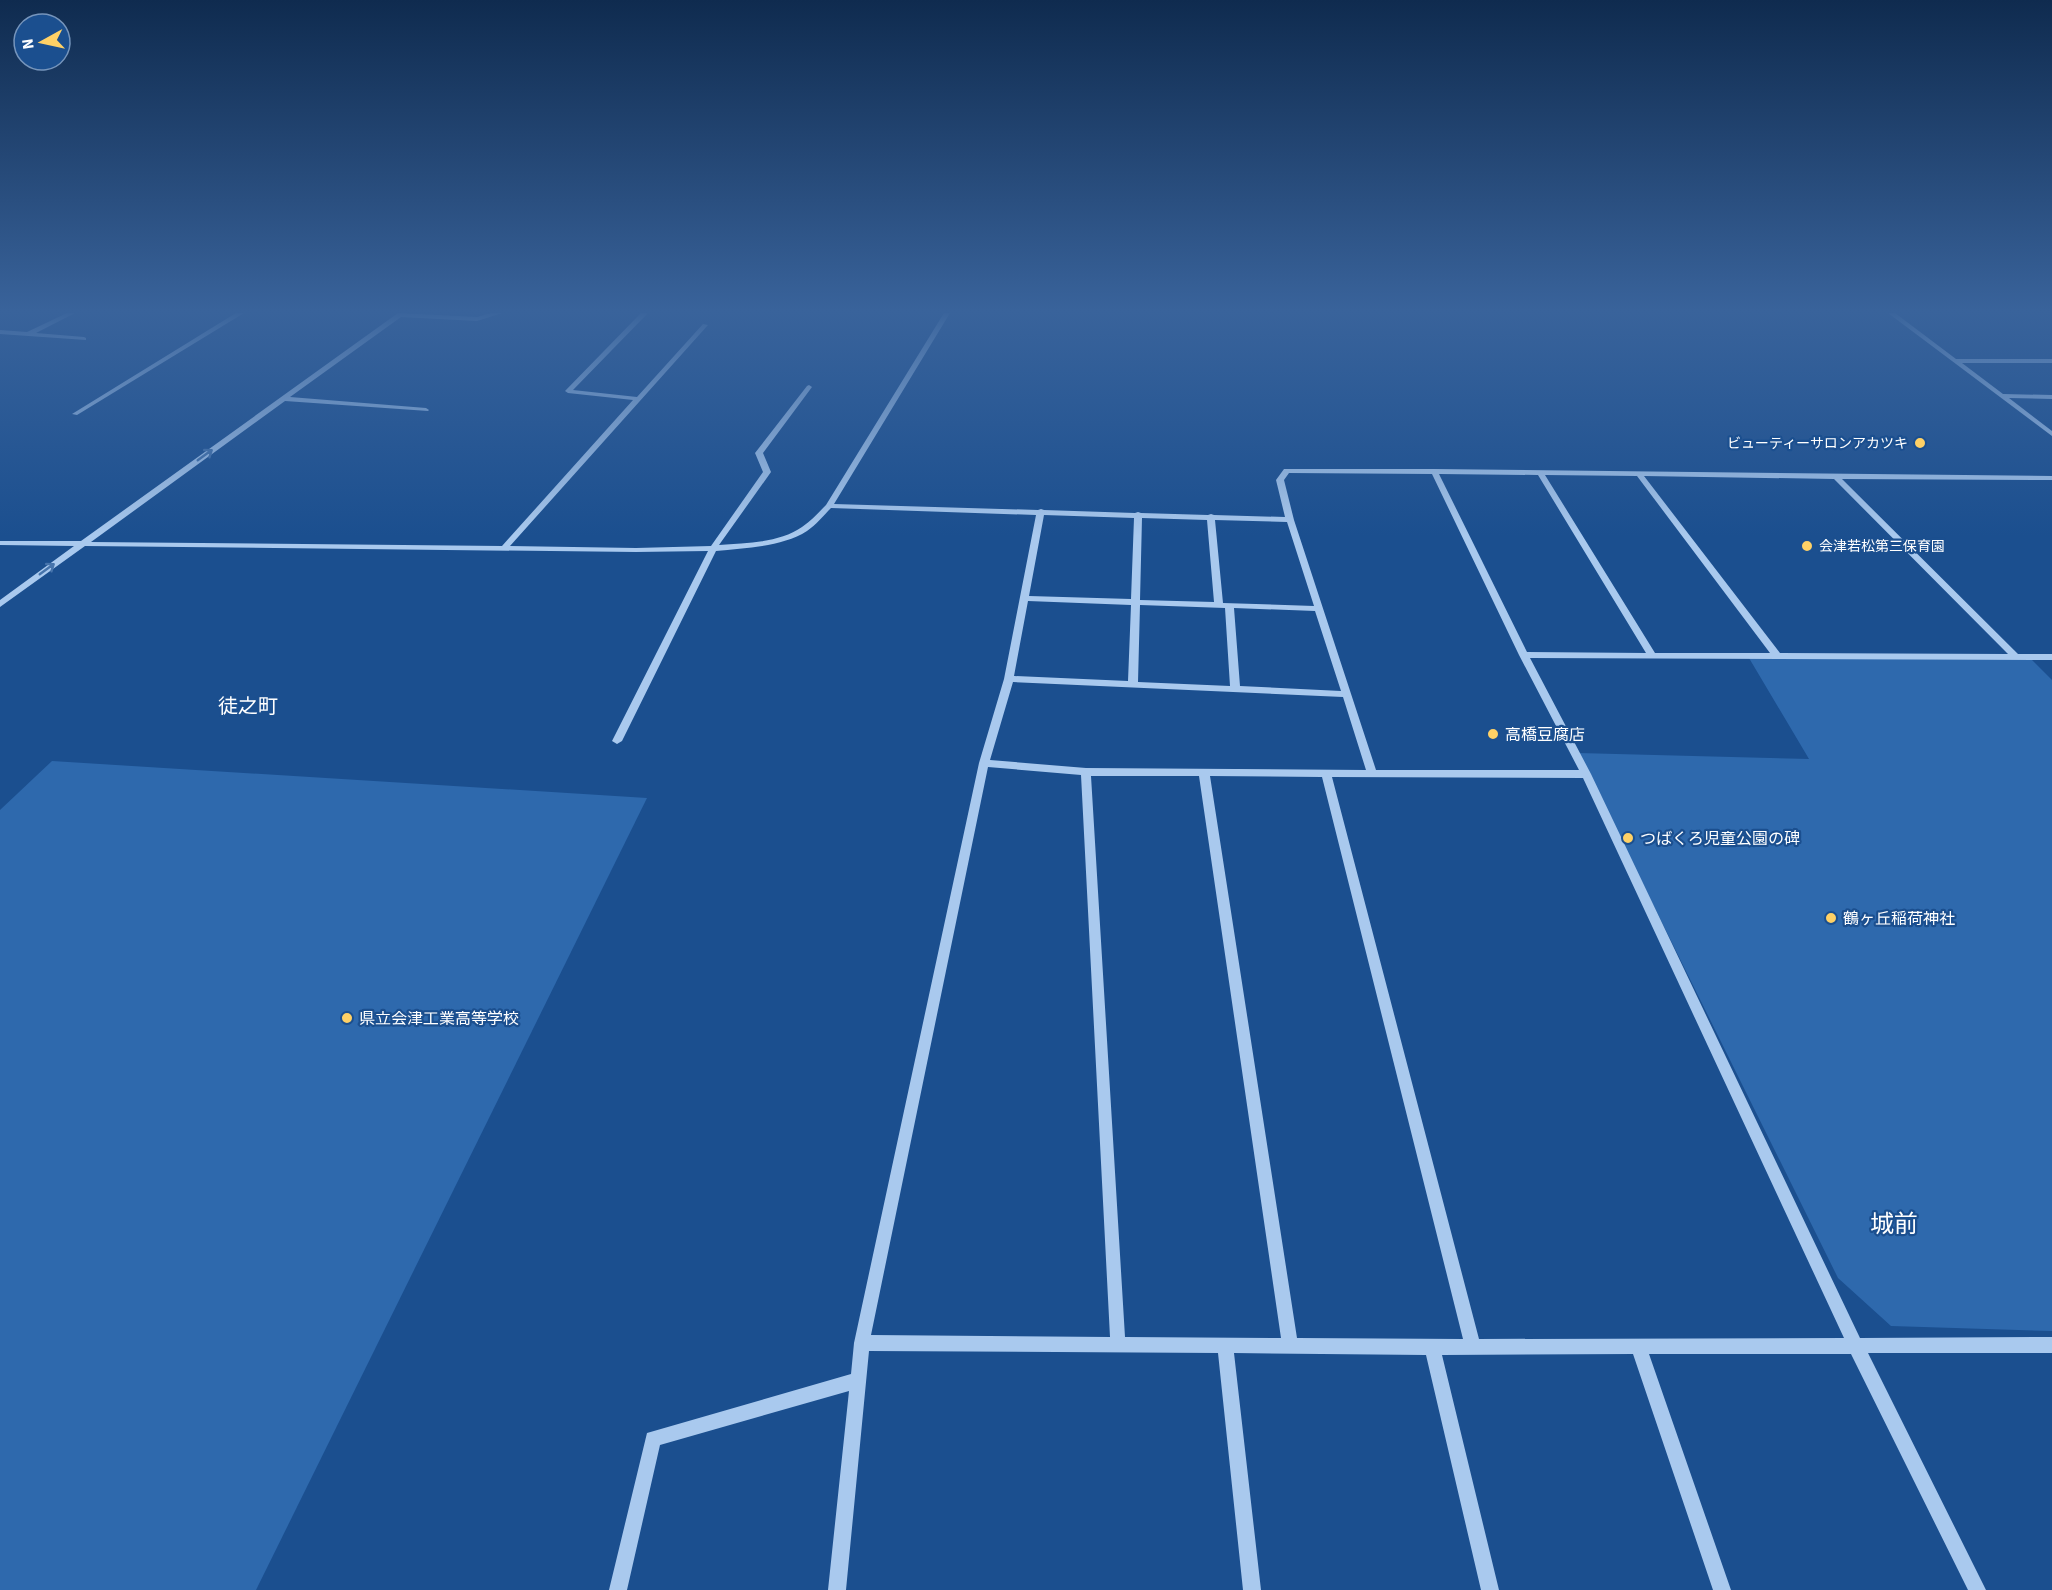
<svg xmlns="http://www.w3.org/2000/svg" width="2052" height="1590" font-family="'Source Sans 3','Noto Sans JP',sans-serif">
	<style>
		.green { fill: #2e69ad }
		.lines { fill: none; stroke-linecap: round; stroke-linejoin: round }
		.minor { fill: #a9c9ee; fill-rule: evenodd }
		.oneway { stroke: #4674ac }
		.poi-dot { fill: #ffd166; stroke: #1b4f8f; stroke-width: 2 }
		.labels { text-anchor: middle; stroke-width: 4.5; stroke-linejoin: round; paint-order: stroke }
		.far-poi-label { font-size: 14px; fill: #fff; stroke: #1b4f8f; text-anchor: end }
		.poi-label { font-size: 16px; fill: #fff; stroke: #1b4f8f; text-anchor: start }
		.quarter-label { font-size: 20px; fill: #fff; stroke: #1b4f8f }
		.near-quarter-label { font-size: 24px; fill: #fff; stroke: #1b4f8f }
	</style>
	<rect width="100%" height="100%" fill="#1b4f8f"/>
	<g class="green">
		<polygon points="1749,658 2032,660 2052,680 2052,1331 1891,1326 1838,1278 1578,753 1809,759"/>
		<polygon points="52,761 647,798 256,1590 0,1590 0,810"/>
	</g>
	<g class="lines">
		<g class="minor">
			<polygon points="67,313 75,313 36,333 84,337 86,338 86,340 0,334 0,330 27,332"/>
			<polygon points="236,313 244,313 77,415 72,414"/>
			<path d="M 398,313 L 477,317 L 491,313 L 502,313 L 477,321 L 401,317 L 290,397 L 426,408 L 429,410 L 428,411 L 285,401 L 91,542 L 502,546 L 633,400 L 568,393 L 565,391 L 641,313 L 648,313 L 573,390 L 637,397 L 703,324 L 708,325 L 510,546 L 636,548 L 711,546 L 763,472 L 755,453 L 807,386 L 809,385 L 812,387 L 763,453 L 771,472 L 719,545 C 746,543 779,543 802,527 C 811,521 818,513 826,505 L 944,313 L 950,313 L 834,504 L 1038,510 L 1041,509 L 1044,510 L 1135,513 L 1138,512 L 1141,513 L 1208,515 L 1211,514 L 1214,515 L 1285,517 L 1276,480 L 1284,469 L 1434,469 L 2052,476 L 2052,480 L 1842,479 L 2018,654 L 2052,654 L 2052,660 L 1530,658 L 1591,774 L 1860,1338 L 2052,1337 L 2052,1353 L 1868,1353 L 1986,1590 L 1968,1590 L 1851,1354 L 1649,1354 L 1731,1590 L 1713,1590 L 1633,1354 L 1442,1355 L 1499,1590 L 1481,1590 L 1426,1355 L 1234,1353 L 1261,1590 L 1243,1590 L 1218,1353 L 869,1351 L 846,1590 L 828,1590 L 849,1391 L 660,1445 L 627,1590 L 609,1590 L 647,1433 L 851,1374 L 854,1343 L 979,763 L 1004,679 L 1036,515 L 831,508 C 823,516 816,525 807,531 C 782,547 745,548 716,551 L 622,741 L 617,744 L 612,741 L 708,551 L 636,552 L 85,546 L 0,607 L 0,600 L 74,546 L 0,545 L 0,541 L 81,541 ZM 1289,473 L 1432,474 L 1519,655 L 1579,770 L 1376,770 L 1294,520 L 1284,480 ZM 1439,474 L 1538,475 L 1646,653 L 1527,652 ZM 1545,475 L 1637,476 L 1770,653 L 1655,653 ZM 1644,476 L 1834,479 L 2008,654 L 1780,653 ZM 1044,515 L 1134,518 L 1131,599 L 1029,596 ZM 1142,518 L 1207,520 L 1214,602 L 1140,600 ZM 1215,520 L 1287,522 L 1314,606 L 1223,603 ZM 1028,601 L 1131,605 L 1128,681 L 1014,676 ZM 1140,605 L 1225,608 L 1230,686 L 1138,682 ZM 1234,608 L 1315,611 L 1341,691 L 1240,686 ZM 1013,682 L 1343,697 L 1366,770 L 1086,768 L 990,760 ZM 988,767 L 1081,775 L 1110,1337 L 871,1335 ZM 1091,776 L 1199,776 L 1281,1338 L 1125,1337 ZM 1210,776 L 1322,777 L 1463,1339 L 1297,1338 ZM 1332,777 L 1583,778 L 1844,1338 L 1479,1339 Z"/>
			<polygon points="1888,313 1895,313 1956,359 2052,359 2052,363 1962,363 2003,394 2052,395 2052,399 2009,398 2052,431 2052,436"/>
		</g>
	</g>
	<defs><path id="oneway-shaft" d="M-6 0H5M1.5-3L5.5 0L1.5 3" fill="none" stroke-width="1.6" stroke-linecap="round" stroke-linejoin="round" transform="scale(1.5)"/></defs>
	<g class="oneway">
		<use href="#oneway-shaft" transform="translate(205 455) rotate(-36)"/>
		<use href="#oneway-shaft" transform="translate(47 569) rotate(-36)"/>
	</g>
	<linearGradient id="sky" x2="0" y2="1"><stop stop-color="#0f2b4f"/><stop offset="0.58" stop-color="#39639b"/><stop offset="1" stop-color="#39639b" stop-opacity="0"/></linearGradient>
	<rect width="2052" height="536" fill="url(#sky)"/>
	<g class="poi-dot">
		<circle cx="1920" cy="443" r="6"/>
		<circle cx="1807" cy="546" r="6"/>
		<circle cx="1493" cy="734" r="6"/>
		<circle cx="1628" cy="838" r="6"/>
		<circle cx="1831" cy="918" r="6"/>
		<circle cx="347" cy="1018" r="6"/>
	</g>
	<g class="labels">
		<g class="far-poi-label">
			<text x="1908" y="448">ビューティーサロンアカツキ</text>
			<text x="1819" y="551" text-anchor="start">会津若松第三保育園</text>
		</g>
		<g class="poi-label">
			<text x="1505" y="740">高橋豆腐店</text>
			<text x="1640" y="844">つばくろ児童公園の碑</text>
			<text x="1843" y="924">鶴ヶ丘稲荷神社</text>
			<text x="359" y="1024">県立会津工業高等学校</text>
		</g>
		<g class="quarter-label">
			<text x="248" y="713">徒之町</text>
		</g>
		<g class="near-quarter-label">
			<text x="1894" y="1232">城前</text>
		</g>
	</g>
	<g transform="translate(42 42) rotate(262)"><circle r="28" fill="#1b4f8f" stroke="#7695bc" stroke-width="1.5"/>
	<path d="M0-4.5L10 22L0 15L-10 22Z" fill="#ffd166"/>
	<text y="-9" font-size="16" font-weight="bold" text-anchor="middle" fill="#ffffff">N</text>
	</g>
</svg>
